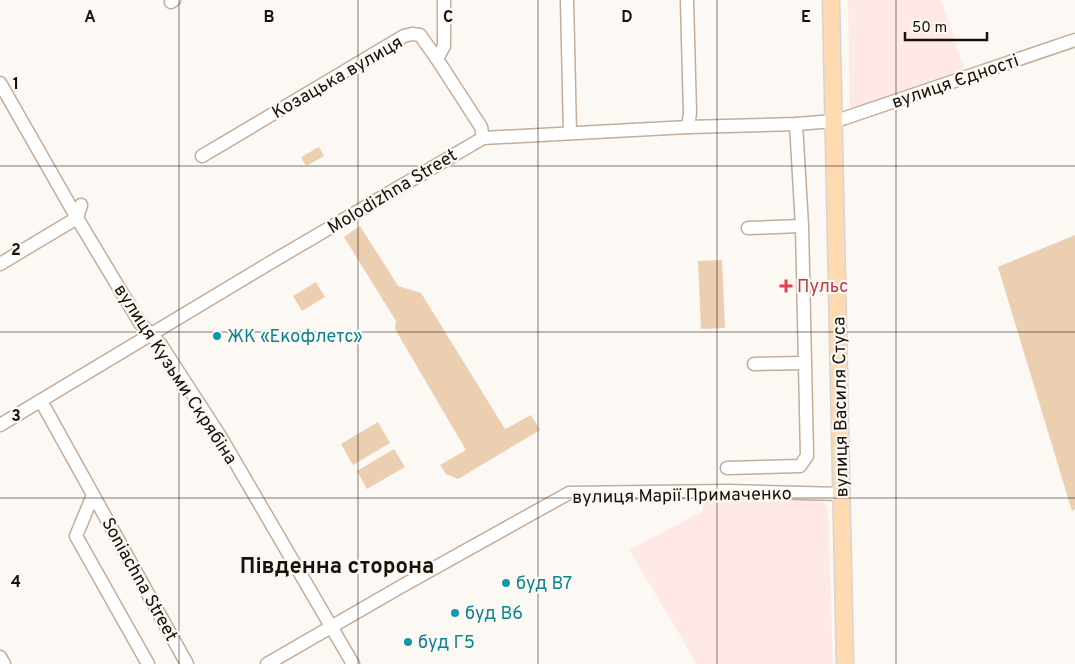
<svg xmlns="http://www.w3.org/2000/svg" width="1075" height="664" font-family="Overpass,sans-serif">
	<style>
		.commercial { fill: #ffe9e6 }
		.green { fill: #ecceb0 }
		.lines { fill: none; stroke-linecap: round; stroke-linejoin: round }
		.minor-casing { stroke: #c2ae9a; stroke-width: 15 }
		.major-casing { stroke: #d6d4d3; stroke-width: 19 }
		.minor { stroke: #fff; stroke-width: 12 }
		.major { stroke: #ffd9af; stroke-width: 16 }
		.grid { fill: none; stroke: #19120b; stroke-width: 1; stroke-opacity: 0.55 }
		.health-dot { fill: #e0444e; stroke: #fcf8f4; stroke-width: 2 }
		.culture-dot { fill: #0f9aa8; stroke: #fcf8f4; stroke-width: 2 }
		.labels { text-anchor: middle; stroke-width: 4.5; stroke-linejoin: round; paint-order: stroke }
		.street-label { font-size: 18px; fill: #19120b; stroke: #fcf8f4 }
		.health-label { font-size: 18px; fill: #be3a42; stroke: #fcf8f4; text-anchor: start }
		.culture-label { font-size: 18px; fill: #0d838f; stroke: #fcf8f4; text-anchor: start }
		.district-label { font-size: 22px; font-weight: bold; fill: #19120b; stroke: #fcf8f4 }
		.grid-label { font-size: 16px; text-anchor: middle; font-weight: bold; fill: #19120b; stroke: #fcf8f4; stroke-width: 4.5; stroke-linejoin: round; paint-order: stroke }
	</style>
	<rect width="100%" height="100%" fill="#fcf8f4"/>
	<g class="commercial">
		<polygon points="848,0 941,0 964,69 850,113"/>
		<polygon points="702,495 817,497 824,502 828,510 833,664 697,664 629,550 703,511"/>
	</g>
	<g class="green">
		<polygon points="319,147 324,156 306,166 301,157"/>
		<polygon points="360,226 398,286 421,293 505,429 531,415 540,430 458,479 446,474 440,465 466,450 395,329 396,321 344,237"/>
		<polygon points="1075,235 1075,509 1072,511 998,267"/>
		<polygon points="722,260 725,328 701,329 698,261"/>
		<polygon points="316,282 325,297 302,311 293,296"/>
		<polygon points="378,422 390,443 353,465 341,444"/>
		<polygon points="394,449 405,467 367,489 357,471"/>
	</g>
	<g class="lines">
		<g class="minor-casing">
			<g id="minor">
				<polyline points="567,0 570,133"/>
				<polyline points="687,0 690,113 688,127"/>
				<polyline points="171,2 174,0"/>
				<polyline points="437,59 444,46 444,0"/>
				<polyline points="0,83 77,218 140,323 161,345 220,436 353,664"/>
				<polyline points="202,156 404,36 412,34 420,35 437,59 481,127 483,138"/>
				<polyline points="748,228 802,226"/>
				<polyline points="0,264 77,218 81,205"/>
				<polyline points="754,364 805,363"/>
				<polyline points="41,401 187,664"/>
				<polyline points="0,425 268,264 483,138 688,127 796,124 834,121 845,118 1075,40"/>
				<polyline points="727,468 800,466 807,456 802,226 796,124"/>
				<polyline points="93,495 76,536 148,664"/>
				<polyline points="0,657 4,664"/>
				<polyline points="267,664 402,586 569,493 728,491 842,494"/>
			</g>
		</g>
		<g class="major-casing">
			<polyline id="major" points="831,0 845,664"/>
		</g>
		<use href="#minor" class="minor"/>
		<use href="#major" class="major"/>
	</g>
	<path class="grid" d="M 179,0 L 179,664M 358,0 L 358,664M 538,0 L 538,664M 717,0 L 717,664M 896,0 L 896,664M 0,166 L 1075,166M 0,332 L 1075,332M 0,498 L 1075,498"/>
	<path class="health-dot" d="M783.5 278.5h5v5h5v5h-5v5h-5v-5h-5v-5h5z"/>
	<g class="culture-dot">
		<circle cx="217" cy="336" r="5"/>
		<circle cx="506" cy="583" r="5"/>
		<circle cx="455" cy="613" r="5"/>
		<circle cx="408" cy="642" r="5"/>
	</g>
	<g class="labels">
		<g class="street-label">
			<text transform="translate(337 77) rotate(-30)" y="6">Козацька вулиця</text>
			<text transform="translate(955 81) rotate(-19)" y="6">вулиця Єдності</text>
			<text transform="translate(392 191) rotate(-31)" y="6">Molodizhna Street</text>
			<text transform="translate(176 374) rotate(57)" y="6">вулиця Кузьми Скрябіна</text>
			<text transform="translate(840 407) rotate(-91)" y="6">вулиця Василя Стуса</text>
			<text transform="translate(682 495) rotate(-1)" y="6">вулиця Марії Примаченко</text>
			<text transform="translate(140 579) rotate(61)" y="6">Soniachna Street</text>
		</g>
		<g class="health-label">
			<text x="797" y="292">Пульс</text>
		</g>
		<g class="culture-label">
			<text x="227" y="342">ЖК «Екофлетс»</text>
			<text x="516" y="589">буд В7</text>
			<text x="465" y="619">буд В6</text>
			<text x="418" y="648">буд Г5</text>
		</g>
		<g class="district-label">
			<text x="337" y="573">Південна сторона</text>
		</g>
	</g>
	<g class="grid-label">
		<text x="90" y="22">A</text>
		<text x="269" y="22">B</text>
		<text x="448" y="22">C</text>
		<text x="627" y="22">D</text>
		<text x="806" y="22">E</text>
		<text x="16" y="89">1</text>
		<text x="16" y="255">2</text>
		<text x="16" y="421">3</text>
		<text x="16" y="587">4</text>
	</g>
	<path d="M905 32v8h82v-8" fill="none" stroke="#19120b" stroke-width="2.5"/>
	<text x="912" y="32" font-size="15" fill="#19120b" stroke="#fcf8f4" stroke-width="4" paint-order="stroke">50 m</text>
</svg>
